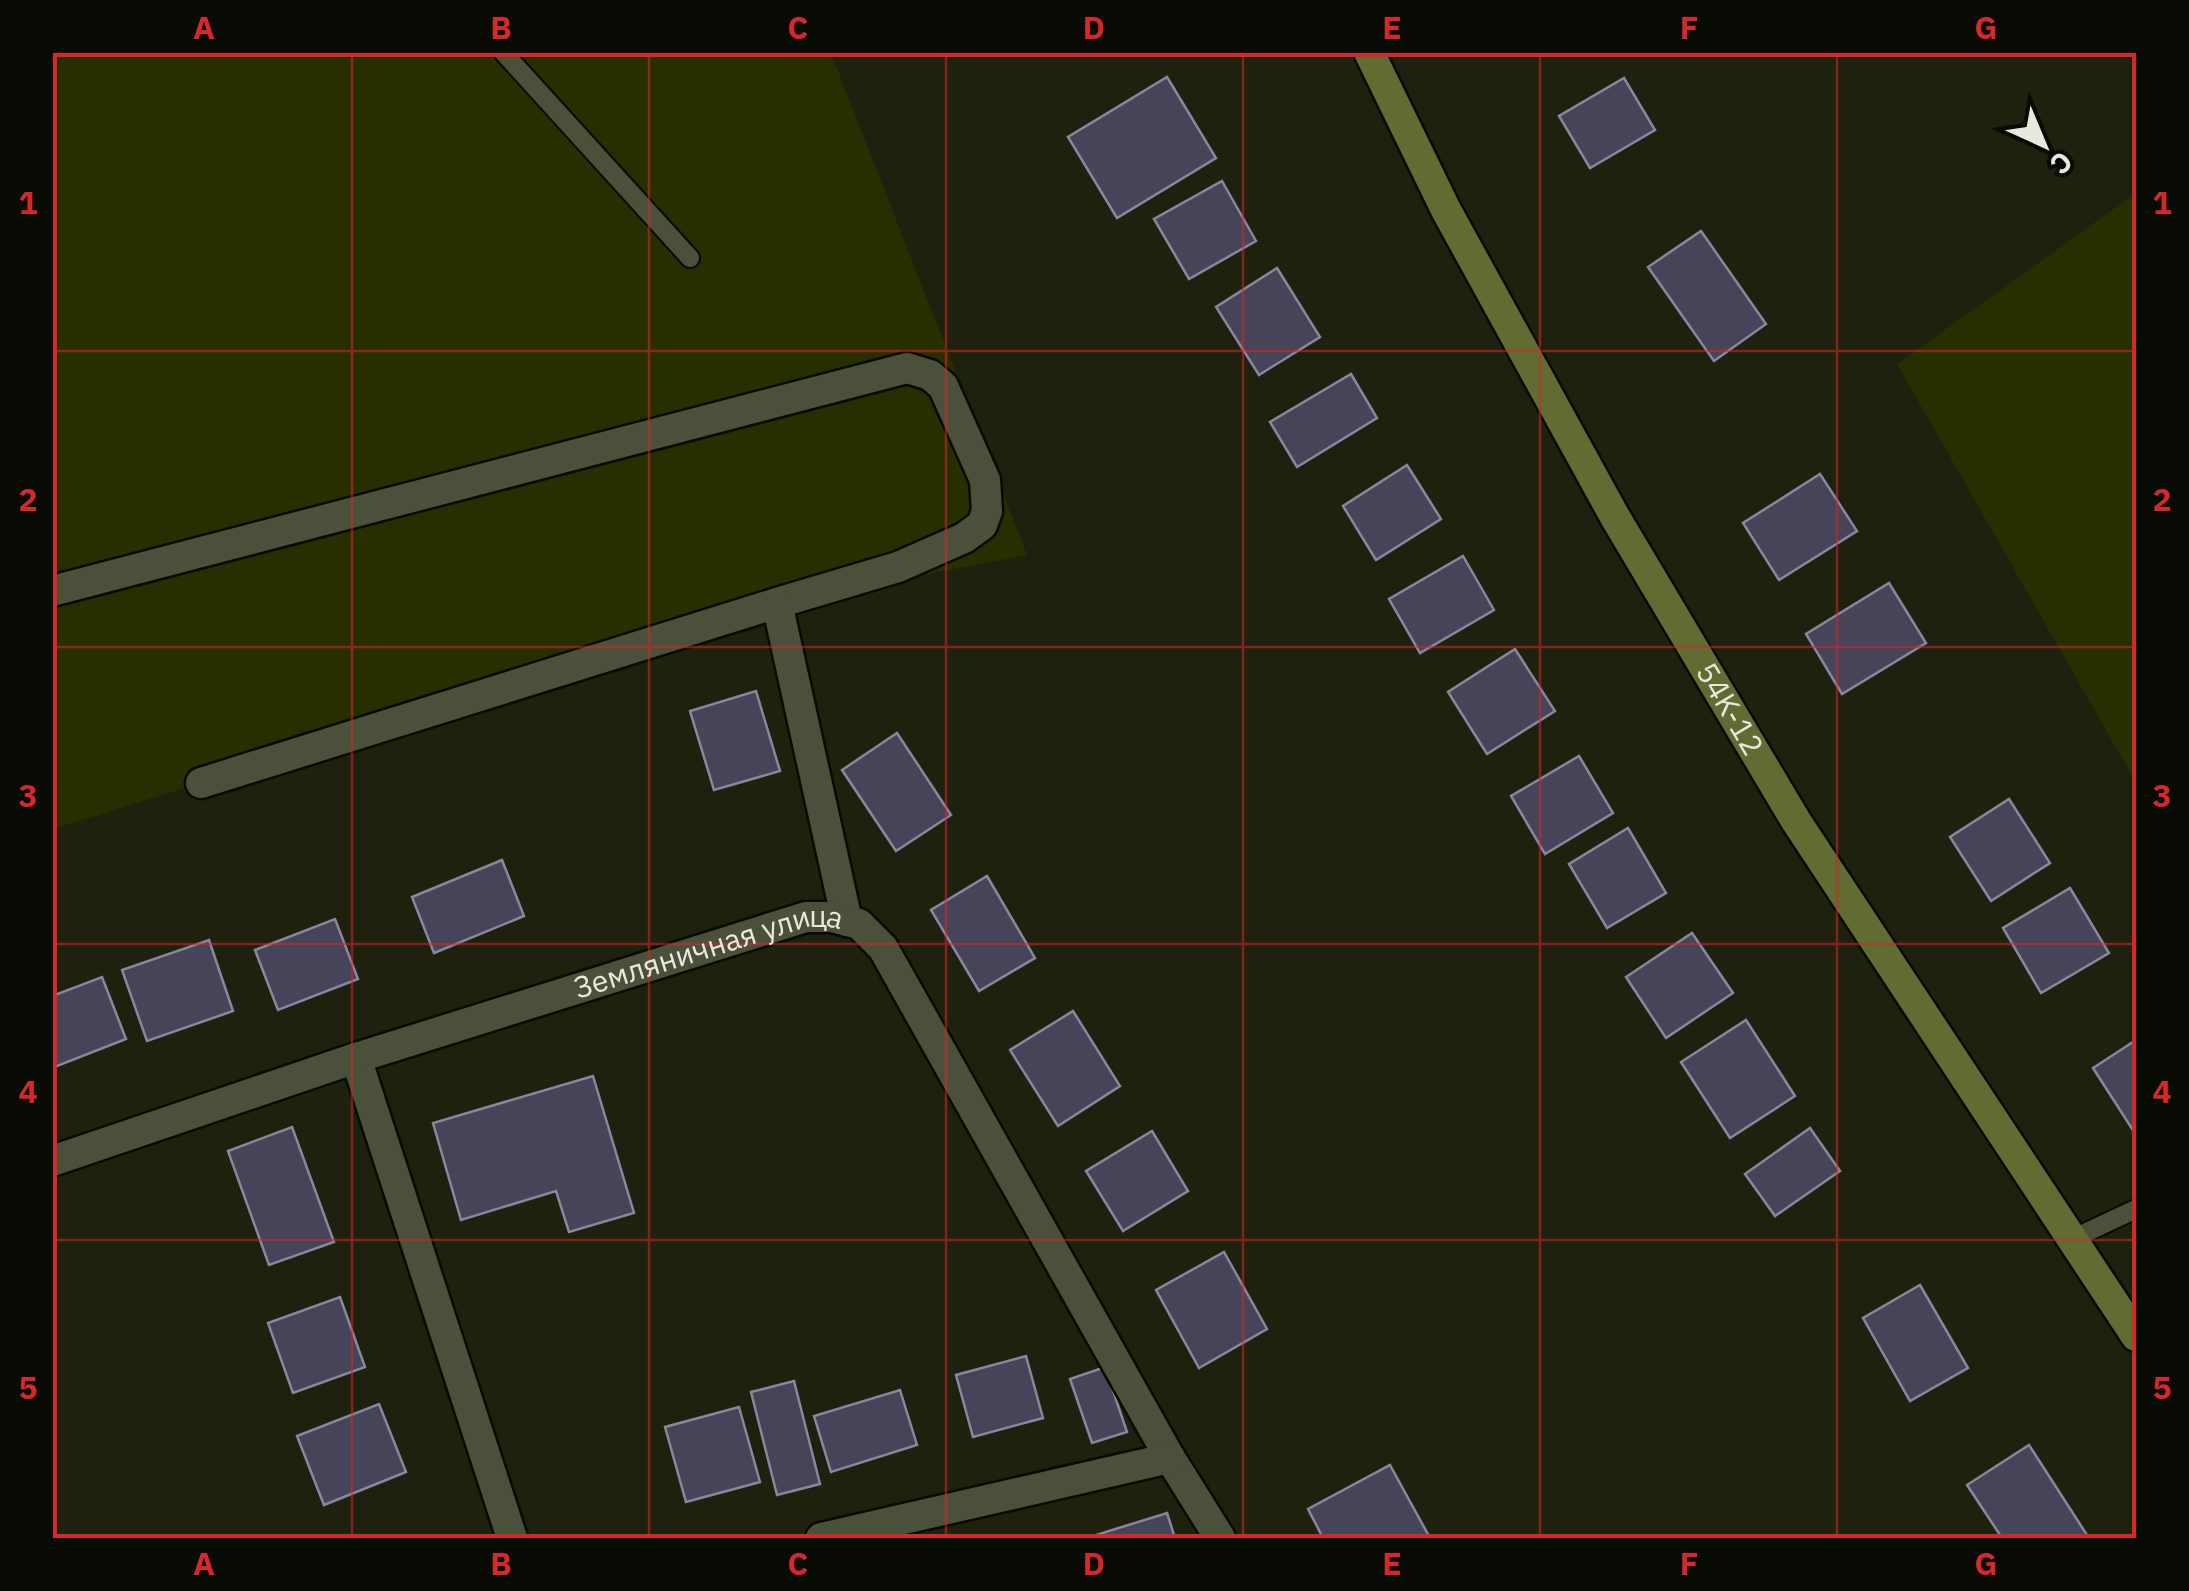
<svg xmlns="http://www.w3.org/2000/svg" width="2189" height="1591" font-family="'IBM Plex Sans',sans-serif">
	<style>
		.green { fill: #272f00 }
		.building { fill: #454458; stroke: #88879d; stroke-width: 2.5 }
		.lines { fill: none; stroke-linecap: round; stroke-linejoin: round }
		.lane-casing { stroke: #080b00; stroke-width: 22 }
		.street-casing { stroke: #080b00; stroke-width: 35 }
		.secondary-casing { stroke: #080b00; stroke-width: 35 }
		.lane { stroke: #4b503b; stroke-width: 18 }
		.street { stroke: #4b503b; stroke-width: 30 }
		.secondary { stroke: #616c32; stroke-width: 30 }
		.grid { fill: none; stroke: #d62828; stroke-width: 2.5; stroke-opacity: 0.55 }
		.labels { text-anchor: middle; stroke-width: 8; stroke-linejoin: round; paint-order: stroke }
		.street-label { font-size: 30px; fill: #e6eadd; stroke: #080a04 }
		.neatline { fill: none; stroke: #d62828; stroke-width: 4 }
		.grid-label { font-size: 32px; text-anchor: middle; font-weight: bold; fill: #d62828 }
	</style>
	<rect width="100%" height="100%" fill="#1d210e"/>
	<g class="green">
		<polygon points="53,53 831,53 1027,555 777,603 53,829"/>
		<polygon points="2136,193 2136,783 1897,364"/>
	</g>
	<g class="building">
		<polygon points="1167,77 1216,158 1117,218 1068,137"/>
		<polygon points="1624,78 1655,130 1590,168 1559,116"/>
		<polygon points="1222,181 1256,241 1189,279 1154,219"/>
		<polygon points="1701,231 1766,324 1714,361 1648,267"/>
		<polygon points="1277,268 1320,337 1259,375 1216,307"/>
		<polygon points="1351,374 1377,418 1297,467 1270,422"/>
		<polygon points="1407,465 1441,519 1376,560 1343,506"/>
		<polygon points="1820,474 1857,531 1779,580 1743,523"/>
		<polygon points="1463,556 1494,610 1420,653 1389,599"/>
		<polygon points="1889,583 1926,643 1842,694 1806,634"/>
		<polygon points="1515,649 1555,711 1487,754 1448,692"/>
		<polygon points="756,691 780,771 714,790 690,711"/>
		<polygon points="897,733 951,815 896,851 842,770"/>
		<polygon points="1579,756 1613,813 1545,854 1511,796"/>
		<polygon points="2009,799 2050,863 1991,901 1950,837"/>
		<polygon points="1628,828 1666,893 1607,928 1569,864"/>
		<polygon points="502,860 524,916 434,953 412,897"/>
		<polygon points="987,876 1035,958 979,991 931,910"/>
		<polygon points="2070,888 2109,953 2041,993 2003,928"/>
		<polygon points="335,919 358,979 278,1010 255,950"/>
		<polygon points="1692,933 1733,993 1666,1038 1626,977"/>
		<polygon points="209,940 233,1011 147,1041 122,970"/>
		<polygon points="102,977 126,1039 52,1068 52,996"/>
		<polygon points="1073,1011 1120,1086 1058,1126 1010,1050"/>
		<polygon points="1746,1020 1795,1096 1730,1138 1681,1062"/>
		<polygon points="2136,1040 2136,1135 2093,1068"/>
		<polygon points="593,1076 634,1213 569,1232 556,1191 461,1220 433,1123"/>
		<polygon points="292,1127 334,1242 269,1265 228,1151"/>
		<polygon points="1810,1128 1840,1171 1775,1216 1745,1174"/>
		<polygon points="1152,1131 1188,1191 1123,1231 1086,1171"/>
		<polygon points="1224,1252 1267,1329 1199,1368 1156,1290"/>
		<polygon points="1920,1285 1968,1368 1910,1401 1863,1318"/>
		<polygon points="340,1297 365,1367 293,1393 268,1323"/>
		<polygon points="1026,1356 1043,1418 973,1437 956,1375"/>
		<polygon points="1105,1367 1127,1432 1092,1443 1070,1379"/>
		<polygon points="794,1381 820,1484 777,1495 751,1392"/>
		<polygon points="900,1390 917,1445 831,1472 814,1416"/>
		<polygon points="379,1404 406,1472 324,1505 297,1436"/>
		<polygon points="739,1407 760,1482 686,1502 665,1427"/>
		<polygon points="2029,1445 2087,1535 2082,1538 2002,1538 1967,1485"/>
		<polygon points="1390,1465 1430,1538 1323,1538 1308,1509"/>
		<polygon points="1167,1513 1175,1538 1097,1538 1096,1535"/>
	</g>
	<g class="lines">
		<g class="lane-casing">
			<g id="lane">
				<polyline points="503,52 690,258"/>
				<polyline points="2072,1239 2136,1209"/>
			</g>
		</g>
		<g class="street-casing">
			<g id="street">
				<polyline points="52,591 907,368 930,375 943,386 985,480 987,511 982,525 964,538 898,567 777,603"/>
				<polyline points="201,783 777,603 847,921"/>
				<polyline points="356,1058 512,1538"/>
				<path id="s1" d="M 52,1161 L 356,1058 L 806,917 L 832,917 L 859,924 L 883,948 L 1170,1458 L 1220,1538"/>
				<polyline points="821,1538 1170,1458"/>
			</g>
		</g>
		<g class="secondary-casing">
			<g id="secondary">
				<path id="s2" d="M 1369,52 L 1446,210 L 1615,517 L 1796,821 L 2136,1336"/>
			</g>
		</g>
		<use href="#lane" class="lane"/>
		<use href="#street" class="street"/>
		<use href="#secondary" class="secondary"/>
	</g>
	<path class="grid" d="M 352,52 L 352,1538M 649,52 L 649,1538M 946,52 L 946,1538M 1243,52 L 1243,1538M 1540,52 L 1540,1538M 1837,52 L 1837,1538M 52,351 L 2136,351M 52,647 L 2136,647M 52,944 L 2136,944M 52,1240 L 2136,1240"/>
	<g class="labels">
		<g class="street-label">
			<text dy="10" stroke="none"><textPath href="#s2" startOffset="750">54K-12</textPath></text>
			<text dy="10" stroke="none"><textPath href="#s1" startOffset="690">Земляничная улица</textPath></text>
		</g>
	</g>
	<rect width="2189" height="1591" fill="none" stroke="#080a04" stroke-width="110"/>
	<g transform="translate(2044 145) rotate(136)" stroke="#080a04" stroke-width="8" paint-order="stroke">
	<path d="M0-8L18 38L0 25L-18 38Z" fill="#e6eadd"/>
	<text y="-15" font-size="28" font-weight="bold" text-anchor="middle" fill="#e6eadd">С</text>
	</g>
	<rect x="55" y="55" width="2079" height="1481" class="neatline"/>
	<g class="grid-label">
		<text x="204" y="39">A</text>
		<text x="501" y="39">B</text>
		<text x="798" y="39">C</text>
		<text x="1094" y="39">D</text>
		<text x="1392" y="39">E</text>
		<text x="1689" y="39">F</text>
		<text x="1986" y="39">G</text>
		<text x="28" y="214">1</text>
		<text x="2162" y="214">1</text>
		<text x="28" y="511">2</text>
		<text x="2162" y="511">2</text>
		<text x="28" y="807">3</text>
		<text x="2162" y="807">3</text>
		<text x="28" y="1103">4</text>
		<text x="2162" y="1103">4</text>
		<text x="28" y="1399">5</text>
		<text x="2162" y="1399">5</text>
		<text x="204" y="1575">A</text>
		<text x="501" y="1575">B</text>
		<text x="798" y="1575">C</text>
		<text x="1094" y="1575">D</text>
		<text x="1392" y="1575">E</text>
		<text x="1689" y="1575">F</text>
		<text x="1986" y="1575">G</text>
	</g>
</svg>
